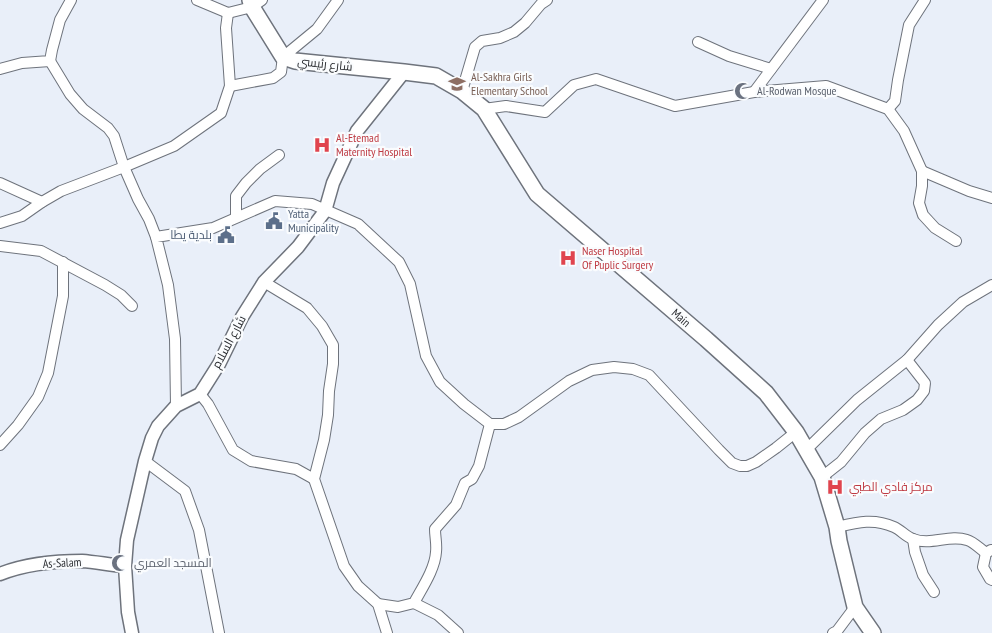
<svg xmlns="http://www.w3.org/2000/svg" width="992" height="633" font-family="'PT Sans Narrow',Cairo,sans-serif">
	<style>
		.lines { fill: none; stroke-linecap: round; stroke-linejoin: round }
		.minor-casing { stroke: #6e737c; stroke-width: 12 }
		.tertiary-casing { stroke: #6e737c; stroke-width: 15 }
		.secondary-casing { stroke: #6e737c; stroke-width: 18 }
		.minor { stroke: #fff; stroke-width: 10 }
		.tertiary { stroke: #fff; stroke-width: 12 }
		.secondary { stroke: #fff; stroke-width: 15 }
		.labels { text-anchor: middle; stroke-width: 4.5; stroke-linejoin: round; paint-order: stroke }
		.street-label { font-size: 12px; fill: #2a2c30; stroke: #fafcfe }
		.education-label { font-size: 12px; fill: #785e54; stroke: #fafcfe; text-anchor: start }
		.worship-label { font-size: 12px; fill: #5b616d; stroke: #fafcfe; text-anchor: start }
		.health-label { font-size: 12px; fill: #be3a42; stroke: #fafcfe; text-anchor: start }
		.service-label { font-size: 12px; fill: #4e5e75; stroke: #fafcfe; text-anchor: start }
	</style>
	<rect width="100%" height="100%" fill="#e9eff9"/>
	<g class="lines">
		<g class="minor-casing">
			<g id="minor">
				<polyline points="197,0 228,13 252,7 262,0"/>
				<polyline points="698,42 729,56 771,69"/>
				<polyline points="50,61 70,94 83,109 108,128 114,136 124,167 138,199 149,219 156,237"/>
				<polyline points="0,69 22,63 50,61 52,50 60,20 71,0"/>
				<polyline points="230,86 273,78 281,72 283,57 317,29 338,0"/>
				<polyline points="462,91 475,47 482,41 500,38 514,32 525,23 541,4 547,0"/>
				<polyline points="754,92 823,0"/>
				<polyline points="484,109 506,106 545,112 574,85 596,79 675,106 754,92 826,86 888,109 904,131 922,171 922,186 919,203 923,215 935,228 956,241"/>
				<polyline points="888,109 895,101 898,80 909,25 925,0"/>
				<polyline points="922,171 969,191 992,198"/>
				<polyline points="0,183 42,202"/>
				<polyline points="236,217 236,196 246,183 260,169 279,155"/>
				<polyline points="0,223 22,216 42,202 61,191 124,167 174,146 221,113 230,86 226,28 228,13"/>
				<polyline points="0,246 41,251 105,285 121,295 132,306"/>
				<polyline points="264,282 307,308 322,326 333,345 333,364 329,391 328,415 324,440 314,479 344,566 358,586 378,604 387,633"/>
				<polyline points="200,394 208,404 233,450 251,461 296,469 314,479"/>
				<polyline points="176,406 175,339 168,285 156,237 213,228 275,201 312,204 358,224 399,262 410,284 426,356 440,382 464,404 490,424 504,424 519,417 569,381 592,370 614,367 633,369 649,375 719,450 732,463 740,466 747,466 756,462 776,448 796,432"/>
				<polyline points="0,445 18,425 38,397 48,373 63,296 63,262"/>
				<polyline points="806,450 857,400 907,360 938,325 963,302 992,285"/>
				<polyline points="145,461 185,491 199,530 219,633"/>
				<polyline points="822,477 841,462 865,433 881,419 903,410 917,400 924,391 925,383 907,360"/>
				<path d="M 837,527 C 858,522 874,518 894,527 C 901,530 906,537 913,539 C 931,546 949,534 967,540 C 974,542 980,549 986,553"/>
				<polyline points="913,539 915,552 923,575 934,592"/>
				<polyline points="991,550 986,553 983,567 990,579 992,580"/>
				<polyline points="414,603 438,615 458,633"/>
				<path d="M 378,604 L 398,607 L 414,603 C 422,588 435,569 436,552 C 437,544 435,537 435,529 L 456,505 L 465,483 L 472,479 L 479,466 L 490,424"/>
				<polyline points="833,633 837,631 855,607"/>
			</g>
		</g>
		<g class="tertiary-casing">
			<g id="tertiary">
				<path d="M 0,574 C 25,564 55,561 82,561 C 96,562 111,565 125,566"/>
				<polyline points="132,633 128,612 125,566 127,540 145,461 152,438 158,426 176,406 200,394 219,364 242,317 264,282 298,247 325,211 333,183 357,131 404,72"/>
			</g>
		</g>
		<g class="secondary-casing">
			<polyline id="secondary" points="250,0 252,7 283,57 295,61 404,72 436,76 462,91 484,109 537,194 706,339 766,393 796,432 822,477 837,527 839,541 855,607 873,633"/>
		</g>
		<use href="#minor" class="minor"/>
		<use href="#tertiary" class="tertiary"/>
		<use href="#secondary" class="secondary"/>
	</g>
	<defs>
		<g id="school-bare" transform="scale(1.35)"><path d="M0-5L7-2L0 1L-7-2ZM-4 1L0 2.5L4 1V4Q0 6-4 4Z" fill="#8d6e63" stroke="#fafcfe" stroke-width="2.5" paint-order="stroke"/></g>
		<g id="mosque-bare" transform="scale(1.35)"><path d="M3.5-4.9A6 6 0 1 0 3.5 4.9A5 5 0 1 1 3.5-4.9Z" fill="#6b7280" stroke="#fafcfe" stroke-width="2.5" paint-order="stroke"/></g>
		<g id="hospital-bare" transform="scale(1.35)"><path d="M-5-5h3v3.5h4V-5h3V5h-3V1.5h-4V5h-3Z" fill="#e0444e" stroke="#fafcfe" stroke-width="2.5" paint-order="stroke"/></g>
		<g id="civic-bare" transform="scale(1.35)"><path d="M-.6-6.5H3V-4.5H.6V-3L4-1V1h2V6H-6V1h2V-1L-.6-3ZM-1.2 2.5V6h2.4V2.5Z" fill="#5c6f8a" stroke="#fafcfe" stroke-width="2.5" paint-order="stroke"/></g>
	</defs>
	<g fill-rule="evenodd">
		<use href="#school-bare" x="457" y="84"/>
		<use href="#mosque-bare" x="743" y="91"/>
		<use href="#hospital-bare" x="322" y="145"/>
		<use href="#civic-bare" x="274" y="221"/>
		<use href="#civic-bare" x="226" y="235"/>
		<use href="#hospital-bare" x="568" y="258"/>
		<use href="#hospital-bare" x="835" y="487"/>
		<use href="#mosque-bare" x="120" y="563"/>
	</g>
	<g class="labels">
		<g class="street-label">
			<text transform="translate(325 64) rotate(6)" y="4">شارع رئيسي</text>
			<text transform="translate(681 318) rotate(41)" y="4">Main</text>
			<text transform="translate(229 342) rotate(-62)" y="4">شارع السلام</text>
			<text transform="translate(62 563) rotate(-3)" y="4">As-Salam</text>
		</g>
		<g class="education-label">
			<text x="471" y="81">Al-Sakhra Girls<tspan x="471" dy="14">Elementary School</tspan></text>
		</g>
		<g class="worship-label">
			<text x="757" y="95">Al-Rodwan Mosque</text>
			<text x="134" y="567">المسجد العمري</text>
		</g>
		<g class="health-label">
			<text x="336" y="142">Al-Etemad<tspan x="336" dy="14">Maternity Hospital</tspan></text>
			<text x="582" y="255">Naser Hospital<tspan x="582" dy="14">Of Puplic Surgery</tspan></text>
			<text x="849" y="491">مركز فادي الطبي</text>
		</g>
		<g class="service-label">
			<text x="288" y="218">Yatta<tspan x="288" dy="14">Municipality</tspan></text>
			<text x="212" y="239" text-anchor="end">بلدية يطا</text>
		</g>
	</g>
</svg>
